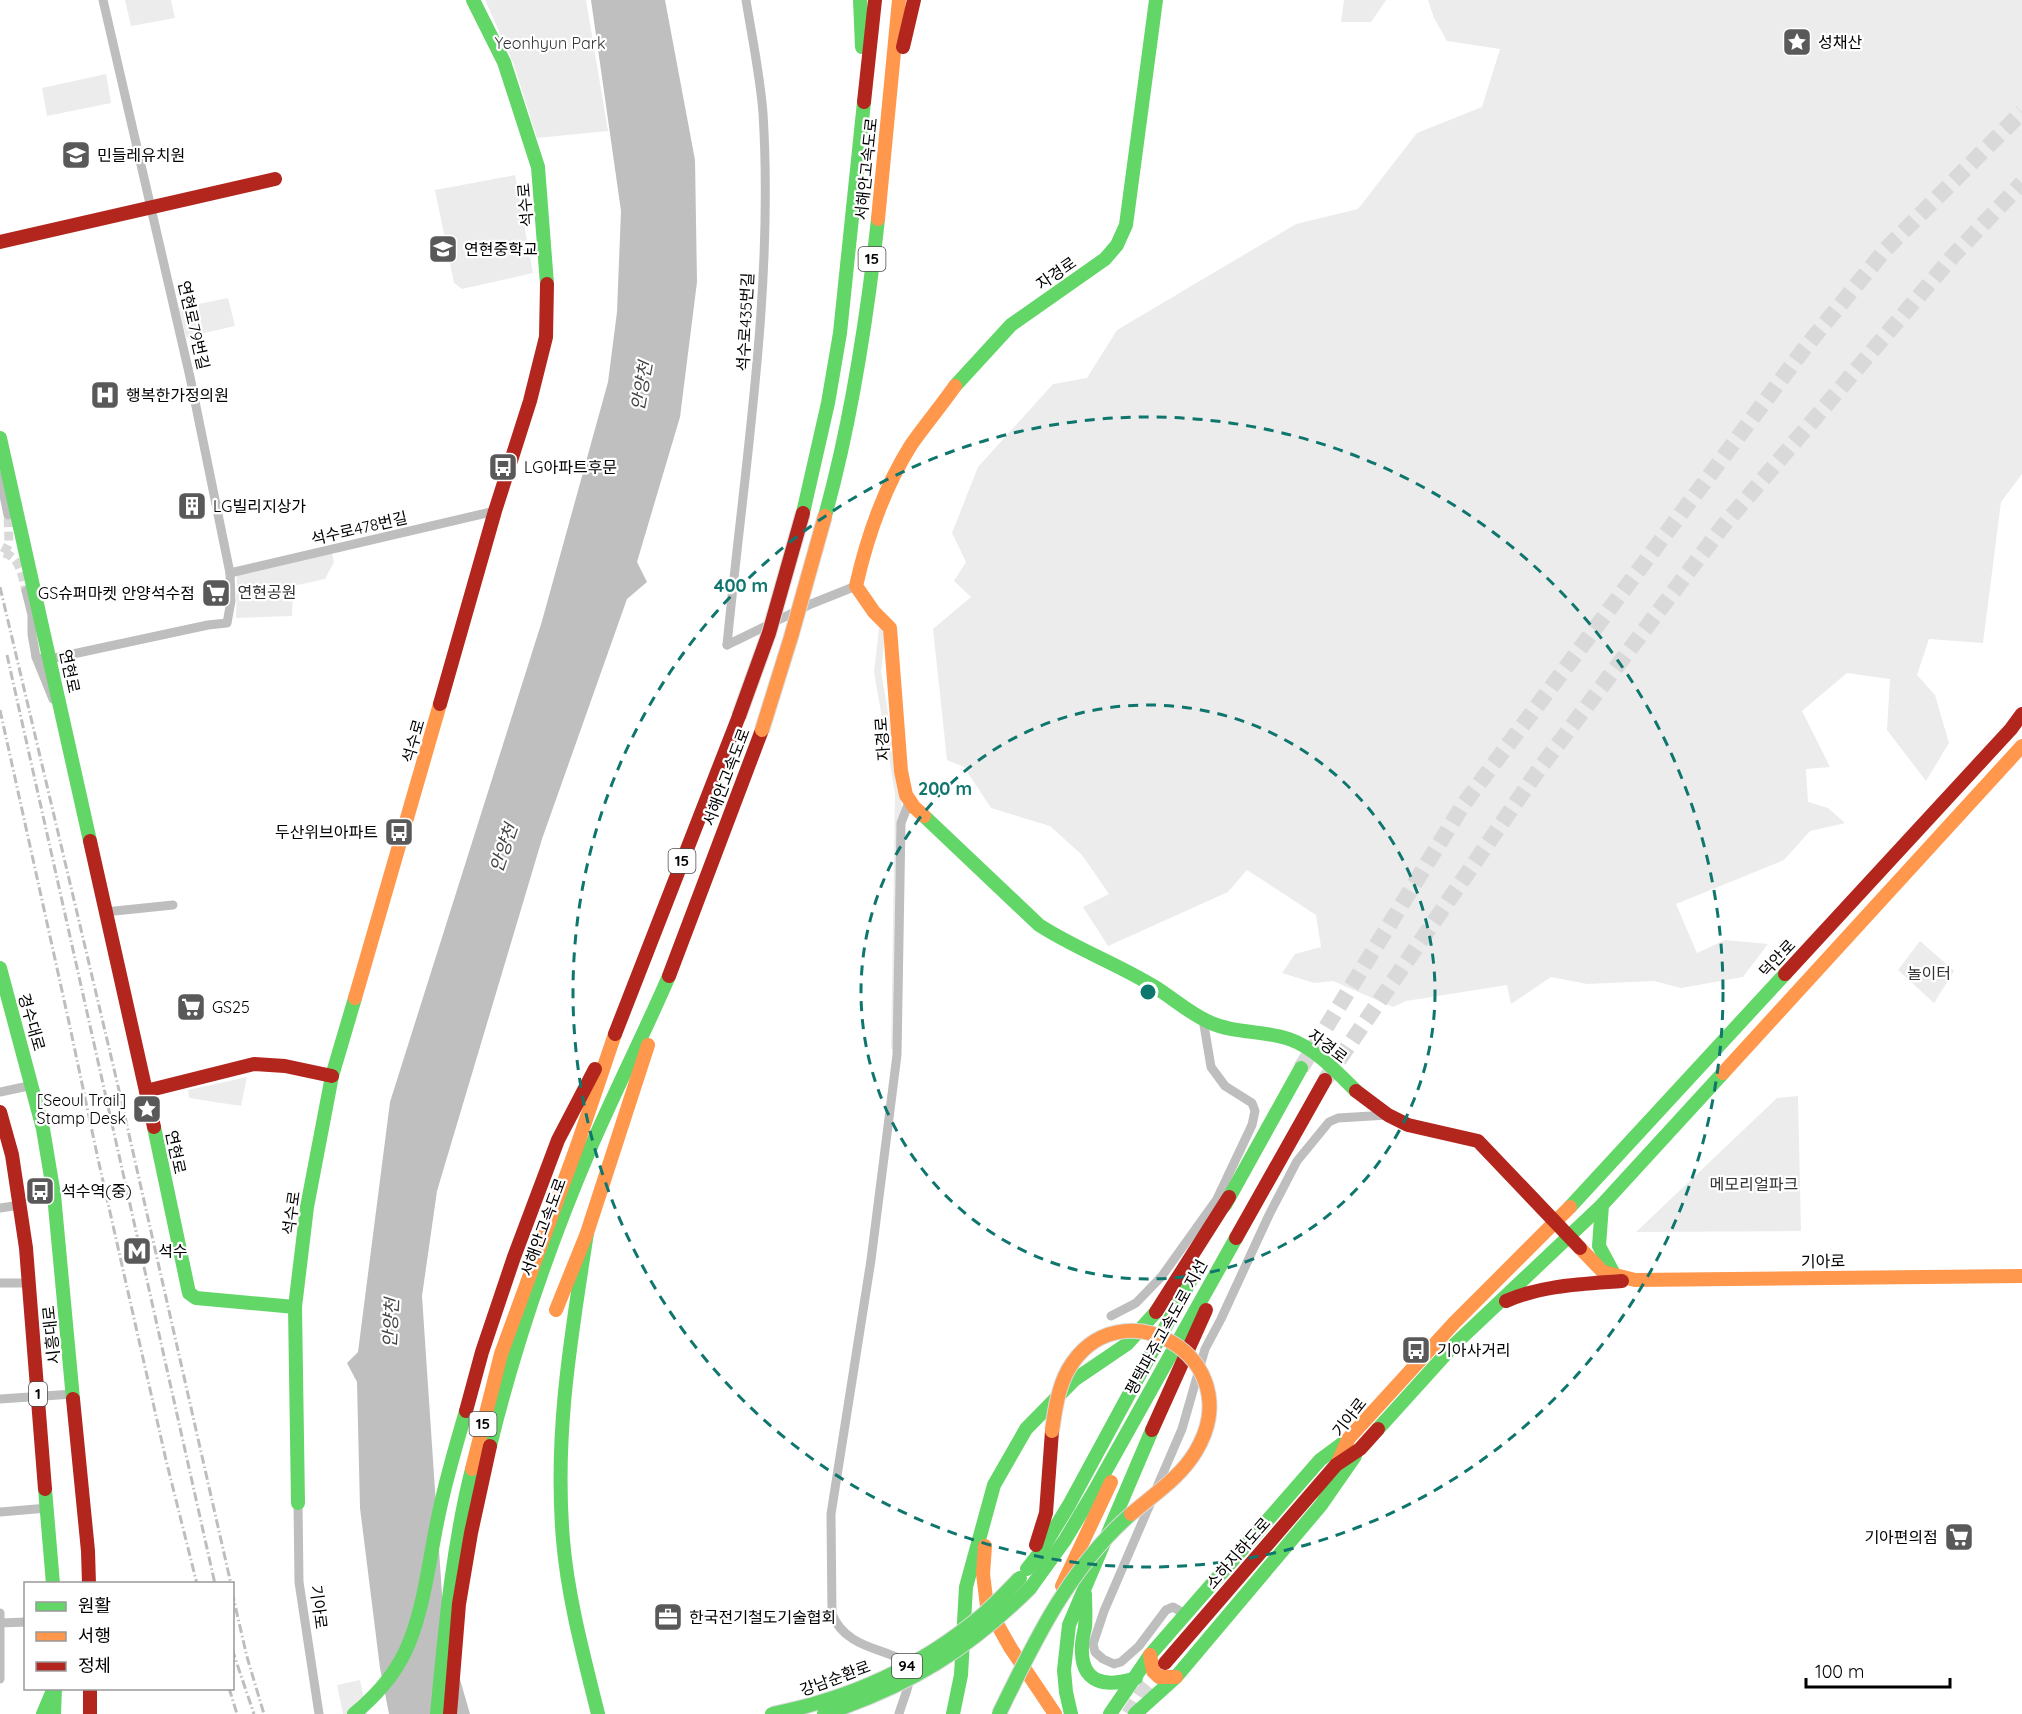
<svg xmlns="http://www.w3.org/2000/svg" width="2022" height="1714" font-family="Quicksand,'Noto Sans KR',sans-serif">
	<style>
		.green { fill: #ececec }
		.water { fill: #bfbfbf }
		.lines { fill: none; stroke-linecap: round; stroke-linejoin: round }
		.street-tunnel { stroke: #d9d9d9; stroke-width: 9; stroke-dasharray: 9 4.5; stroke-linecap: butt }
		.secondary-tunnel { stroke: #d9d9d9; stroke-width: 14; stroke-dasharray: 14 7; stroke-linecap: butt }
		.highway-tunnel { stroke: #d9d9d9; stroke-width: 16; stroke-dasharray: 16 8; stroke-linecap: butt }
		.street { stroke: #bebebe; stroke-width: 9 }
		.fast { stroke: #63d668; stroke-width: 14 }
		.slow { stroke: #ff974d; stroke-width: 14 }
		.jam { stroke: #b3261e; stroke-width: 14 }
		.rail { stroke: #bebebe; stroke-width: 3; stroke-dasharray: 9 3 1.5 3; stroke-linecap: butt }
		.fast-bridge-casing { stroke: #dbdbdb; stroke-width: 16; stroke-linecap: butt }
		.slow-bridge-casing { stroke: #dbdbdb; stroke-width: 16; stroke-linecap: butt }
		.jam-bridge-casing { stroke: #dbdbdb; stroke-width: 16; stroke-linecap: butt }
		.fast-bridge { stroke: #63d668; stroke-width: 14 }
		.slow-bridge { stroke: #ff974d; stroke-width: 14 }
		.jam-bridge { stroke: #b3261e; stroke-width: 14 }
		.ring { fill: none; stroke: #0f766e; stroke-width: 3; stroke-dasharray: 10 8 }
		.labels { text-anchor: middle; stroke-width: 4.5; stroke-linejoin: round; paint-order: stroke }
		.shield { fill: #fff; stroke: #4c4c4c; stroke-width: 1.5 }
		.shield-label { font-size: 15px; font-weight: bold; fill: #000 }
		.poi-label { font-size: 16px; fill: #000; stroke: #fff; text-anchor: start }
		.park-label { font-size: 16px; fill: #333; stroke: #fff }
		.street-label { font-size: 16px; fill: #000; stroke: #fff }
		.water-label { font-size: 18px; font-style: italic; fill: #444; stroke: #fff }
		.centre { fill: #0f766e; stroke: #fff; stroke-width: 3 }
		.ring-label { font-size: 18px; text-anchor: middle; font-weight: bold; fill: #0f766e; stroke: #fff; stroke-width: 4.5; stroke-linejoin: round; paint-order: stroke }
	</style>
	<rect width="100%" height="100%" fill="#fff"/>
	<g class="green">
		<polygon points="125,0 171,0 175,18 131,26"/>
		<polygon points="485,0 586,0 608,131 537,138 514,65"/>
		<polygon points="1344,0 1386,0 1371,22 1341,22"/>
		<polygon points="1428,0 2022,0 2022,474 2001,502 1983,643 1929,639 1917,675 1935,695 1949,743 1926,781 1887,730 1890,679 1847,673 1802,711 1830,767 1806,769 1808,802 1828,808 1845,823 1810,831 1784,860 1676,904 1697,953 1725,940 1768,944 1743,977 1681,988 1654,981 1587,984 1551,977 1511,1004 1507,985 1406,1001 1393,1007 1333,981 1314,983 1282,973 1295,954 1321,947 1316,915 1247,870 1228,892 1108,946 1083,907 1109,894 1082,855 1050,826 991,808 964,767 947,760 933,629 971,597 954,581 966,562 952,533 978,467 1053,384 1087,378 1117,330 1296,224 1358,209 1417,133 1482,107 1500,49 1447,41 1434,18"/>
		<polygon points="106,74 111,103 47,116 42,88"/>
		<polygon points="515,175 533,273 462,289 454,283 435,190"/>
		<polygon points="228,298 235,326 186,337 179,308"/>
		<polygon points="332,553 334,562 325,579 293,586 292,616 236,618 237,574"/>
		<polygon points="880,620 885,636 881,671 900,785 902,807 899,1048 891,1049 895,793 874,672"/>
		<polygon points="1920,941 1954,971 1934,1003 1898,970"/>
		<polygon points="247,1077 241,1106 189,1098 188,1090"/>
		<polygon points="1798,1096 1801,1231 1636,1232 1777,1098"/>
		<polygon points="360,1680 367,1714 343,1714 337,1685"/>
	</g>
	<polygon class="water" points="591,0 665,0 695,160 697,282 680,417 637,562 647,582 627,599 542,839 437,1191 422,1296 444,1624 470,1714 389,1714 380,1668 360,1508 357,1382 347,1363 358,1352 390,1102 542,621 608,382 617,312 621,211"/>
	<g class="lines">
		<g class="street-tunnel">
			<path d="M 4,553 C 21,558 22,576 26,591"/>
			<polyline points="4,553 9,543 8,515"/>
		</g>
		<polyline class="secondary-tunnel" points="1128,1714 1140,1695 1162,1667"/>
		<g class="highway-tunnel">
			<polyline points="1301,1068 1463,805 1804,349 1885,250 2022,112"/>
			<polyline points="1325,1080 1537,772 1723,526 1953,256 2022,183"/>
		</g>
		<g class="street">
			<polyline points="0,476 8,515"/>
			<polyline points="230,573 495,511"/>
			<polyline points="26,591 32,615 32,634 36,657 45,660 208,625 227,623 231,601 230,573 190,377 103,0"/>
			<path d="M 727,645 C 744,468 774,291 763,113 C 760,75 752,37 746,0"/>
			<polyline points="727,645 811,604 856,586"/>
			<polyline points="36,657 53,699"/>
			<polyline points="105,912 173,905"/>
			<polyline points="0,1092 33,1085"/>
			<polyline points="0,1208 20,1205"/>
			<polyline points="0,1283 29,1283"/>
			<polyline points="1111,1316 1136,1303 1162,1276 1217,1199 1252,1125 1255,1111 1252,1103 1225,1086 1211,1067 1203,1019"/>
			<polyline points="0,1399 73,1394"/>
			<polyline points="1157,1487 1182,1429 1205,1349 1221,1319 1269,1215 1297,1161 1329,1122 1338,1118 1388,1115"/>
			<polyline points="1151,1502 1104,1611 1093,1644 1095,1652 1103,1659 1114,1664 1121,1662 1139,1646 1166,1610 1173,1607 1185,1614"/>
			<polyline points="298,1503 299,1582 319,1714"/>
			<polyline points="0,1512 48,1508"/>
			<polyline points="0,1613 0,1679"/>
			<polyline points="0,1623 26,1622"/>
			<path d="M 899,1714 C 902,1701 913,1682 908,1669 C 901,1647 848,1655 832,1614 L 831,1514 L 871,1260 L 897,1055 L 901,823 L 910,800"/>
		</g>
		<g class="fast">
			<polyline points="473,0 504,62 538,167 547,284"/>
			<polyline points="860,0 862,47"/>
			<polyline points="955,386 1011,325 1105,259 1117,245 1126,225 1156,0"/>
			<polyline points="0,438 90,841"/>
			<polyline points="803,513 828,403 840,333 864,102"/>
			<path d="M 825,516 C 852,419 867,319 878,219"/>
			<path d="M 924,816 L 1039,925 C 1076,949 1118,964 1155,987 C 1174,999 1189,1013 1209,1022 C 1235,1034 1263,1030 1289,1039 C 1315,1048 1337,1072 1356,1091"/>
			<polyline points="0,968 43,1129 54,1195 73,1399"/>
			<polyline points="154,1127 189,1293 196,1298 295,1307"/>
			<polyline points="1225,1205 1301,1068"/>
			<polyline points="1602,1205 1599,1246 1615,1276"/>
			<polyline points="1570,1207 1785,974"/>
			<path d="M 587,1233 C 571,1337 554,1434 563,1540 C 568,1599 584,1657 598,1714"/>
			<polyline points="1378,1429 1454,1345 1602,1205 1723,1073"/>
			<path d="M 490,1446 C 515,1344 549,1245 590,1149 C 615,1091 644,1034 669,976"/>
			<polyline points="45,1489 53,1584"/>
			<polyline points="298,1503 295,1307 307,1207 332,1076 355,998"/>
			<polyline points="1027,1569 1041,1551 1069,1505 1192,1278"/>
			<polyline points="1031,1587 1065,1540 1096,1488 1236,1238"/>
			<path d="M 1085,1594 C 1085,1605 1086,1616 1085,1627 C 1084,1633 1082,1639 1082,1646 C 1080,1684 1106,1688 1136,1678"/>
			<polyline points="43,1714 54,1688"/>
			<polyline points="54,1714 55,1688"/>
			<path d="M 354,1714 C 377,1695 398,1671 409,1643 C 425,1604 430,1554 439,1513 C 446,1479 456,1445 466,1411"/>
			<path d="M 437,1714 C 445,1631 452,1549 472,1469"/>
			<polyline points="953,1714 961,1675 966,1587 994,1485 1026,1429 1074,1380 1127,1344 1156,1312"/>
			<polyline points="1071,1714 1066,1692 1064,1670 1069,1625 1152,1430"/>
			<polyline points="1110,1714 1150,1655 1320,1460 1347,1440"/>
			<polyline points="1135,1714 1176,1677 1321,1505 1355,1456"/>
		</g>
		<g class="slow">
			<polyline points="878,219 899,0"/>
			<path d="M 924,816 L 914,807 L 906,795 L 901,771 L 890,628 L 874,612 L 856,586 C 867,537 884,488 911,445 C 925,425 941,406 955,386"/>
			<polyline points="355,998 440,704"/>
			<polyline points="1723,1073 2022,746"/>
			<polyline points="1580,1248 1603,1272 1635,1280 2022,1276"/>
			<polyline points="556,1310 587,1233 648,1045"/>
			<polyline points="1337,1464 1349,1438 1454,1323 1570,1207"/>
			<polyline points="472,1469 501,1354 577,1146 615,1034"/>
			<polyline points="985,1546 983,1574 987,1606 1010,1647 1055,1714"/>
			<polyline points="1062,1586 1111,1482"/>
			<polyline points="1150,1655 1153,1671 1159,1677 1176,1677"/>
		</g>
		<g class="jam">
			<polyline points="903,47 914,0"/>
			<polyline points="864,102 875,0"/>
			<polyline points="0,242 275,179"/>
			<polyline points="440,704 495,511 530,401 546,337 547,284"/>
			<polyline points="90,841 154,1127"/>
			<polyline points="1785,974 2011,729 2022,714"/>
			<polyline points="669,976 762,730"/>
			<polyline points="615,1034 739,716"/>
			<polyline points="146,1091 254,1064 285,1066 332,1076"/>
			<polyline points="1356,1091 1388,1115 1408,1125 1478,1141 1580,1248"/>
			<polyline points="0,1112 12,1155 26,1248 45,1489"/>
			<polyline points="1236,1238 1325,1080"/>
			<path d="M 1506,1301 C 1543,1285 1582,1284 1622,1281"/>
			<polyline points="1156,1312 1229,1197"/>
			<polyline points="73,1399 88,1551 89,1584"/>
			<polyline points="466,1411 482,1352 514,1257 558,1140 595,1069"/>
			<polyline points="1152,1430 1206,1310"/>
			<polyline points="1036,1545 1046,1513 1052,1431"/>
			<polyline points="1165,1663 1336,1465 1360,1449 1378,1429"/>
			<polyline points="90,1688 90,1714"/>
			<polyline points="450,1714 459,1604 471,1533 490,1446"/>
		</g>
		<g class="rail">
			<polyline points="0,587 118,1086 231,1584"/>
			<polyline points="7,655 215,1584"/>
			<polyline points="0,710 70,1027 98,1159 166,1460 197,1584"/>
			<polyline points="232,1592 247,1657 264,1714"/>
			<polyline points="232,1649 254,1714"/>
			<polyline points="229,1688 237,1714"/>
		</g>
		<g class="fast-bridge-casing">
			<g id="fast-bridge">
				<path d="M 772,1714 C 849,1699 920,1667 980,1617 C 994,1605 1007,1591 1020,1578"/>
				<path d="M 824,1714 C 909,1686 968,1650 1031,1587"/>
				<path d="M 999,1714 C 1034,1642 1069,1568 1131,1514"/>
			</g>
		</g>
		<g class="slow-bridge-casing">
			<g id="slow-bridge">
				<polyline points="762,730 791,637 825,516"/>
				<path d="M 1052,1431 C 1055,1410 1058,1388 1068,1370 C 1118,1282 1252,1357 1196,1451 C 1181,1477 1153,1495 1131,1514"/>
			</g>
		</g>
		<g class="jam-bridge-casing">
			<polyline id="jam-bridge" points="739,716 769,633 803,513"/>
		</g>
		<use href="#fast-bridge" class="fast-bridge"/>
		<use href="#slow-bridge" class="slow-bridge"/>
		<use href="#jam-bridge" class="jam-bridge"/>
	</g>
	<g class="ring">
		<circle cx="1148" cy="992" r="287"/>
		<circle cx="1148" cy="992" r="575"/>
	</g>
	<defs>
		<g id="sight-square" transform="scale(1.5)"><rect x="-9" y="-9" width="18" height="18" rx="4" fill="#595959" stroke="#fff"/><path d="M0-6L1.8-2.2L6-1.7L2.9 1.2L3.7 5.4L0 3.3L-3.7 5.4L-2.9 1.2L-6-1.7L-1.8-2.2Z" fill="#fff"/></g>
		<g id="school-square" transform="scale(1.5)"><rect x="-9" y="-9" width="18" height="18" rx="4" fill="#595959" stroke="#fff"/><path d="M0-5L7-2L0 1L-7-2ZM-4 1L0 2.5L4 1V4Q0 6-4 4Z" fill="#fff"/></g>
		<g id="hospital-square" transform="scale(1.5)"><rect x="-9" y="-9" width="18" height="18" rx="4" fill="#595959" stroke="#fff"/><path d="M-5-5h3v3.5h4V-5h3V5h-3V1.5h-4V5h-3Z" fill="#fff"/></g>
		<g id="bus-square" transform="scale(1.5)"><rect x="-9" y="-9" width="18" height="18" rx="4" fill="#595959" stroke="#fff"/><path d="M-5-6H5V4H4V6H2V4H-2V6H-4V4H-5ZM-3.5-4V0h7V-4ZM-3.5 1.2v1.5H-2V1.2ZM2 1.2v1.5H3.5V1.2Z" fill="#fff"/></g>
		<g id="building-square" transform="scale(1.5)"><rect x="-9" y="-9" width="18" height="18" rx="4" fill="#595959" stroke="#fff"/><path d="M-4-6H4V6H1V3H-1V6H-4ZM-2.5-4.3h1.7v1.8h-1.7ZM.8-4.3h1.7v1.8H.8ZM-2.5-1h1.7V.8h-1.7ZM.8-1h1.7V.8H.8Z" fill="#fff"/></g>
		<g id="supermarket-square" transform="scale(1.5)"><rect x="-9" y="-9" width="18" height="18" rx="4" fill="#595959" stroke="#fff"/><path d="M-6-5.5h2.5l.6 2H6L4.5 2H-2.5L-4.4-4H-6ZM-1.5 3.2a1.3 1.3 0 1 0 .1 0ZM3 3.2a1.3 1.3 0 1 0 .1 0Z" fill="#fff"/></g>
		<g id="metro-square" transform="scale(1.5)"><rect x="-9" y="-9" width="18" height="18" rx="4" fill="#595959" stroke="#fff"/><path d="M-5.5 5V-5H-3L0 0L3-5H5.5V5H3V-.5L0 4L-3-.5V5Z" fill="#fff"/></g>
		<g id="office-square" transform="scale(1.5)"><rect x="-9" y="-9" width="18" height="18" rx="4" fill="#595959" stroke="#fff"/><path d="M-6-3h4V-5.5h4V-3h4V5H-6ZM-1-4.5V-3h2v-1.5ZM-6 0V1H6V0Z" fill="#fff"/></g>
	</defs>
	<g fill-rule="evenodd">
		<use href="#sight-square" x="1797" y="42"/>
		<use href="#school-square" x="76" y="155"/>
		<use href="#school-square" x="443" y="249"/>
		<use href="#hospital-square" x="105" y="395"/>
		<use href="#bus-square" x="503" y="467"/>
		<use href="#building-square" x="192" y="506"/>
		<use href="#supermarket-square" x="216" y="593"/>
		<use href="#bus-square" x="399" y="832"/>
		<use href="#supermarket-square" x="191" y="1007"/>
		<use href="#sight-square" x="147" y="1109"/>
		<use href="#bus-square" x="40" y="1191"/>
		<use href="#metro-square" x="137" y="1251"/>
		<use href="#bus-square" x="1416" y="1350"/>
		<use href="#supermarket-square" x="1959" y="1537"/>
		<use href="#office-square" x="668" y="1617"/>
	</g>
	<g class="labels">
		<g class="shield">
			<rect x="858.5" y="247" width="27" height="24" rx="4.5"/>
			<rect x="668.5" y="849" width="27" height="24" rx="4.5"/>
			<rect x="29" y="1382" width="18" height="24" rx="4.5"/>
			<rect x="469.5" y="1412" width="27" height="24" rx="4.5"/>
			<rect x="892" y="1654" width="30" height="24" rx="4.5"/>
		</g>
		<g class="shield-label">
			<text x="872" y="264">15</text>
			<text x="682" y="866">15</text>
			<text x="38" y="1399">1</text>
			<text x="483" y="1429">15</text>
			<text x="907" y="1671">94</text>
		</g>
		<g class="poi-label">
			<text x="1818" y="48">성채산</text>
			<text x="97" y="161">민들레유치원</text>
			<text x="464" y="255">연현중학교</text>
			<text x="126" y="401">행복한가정의원</text>
			<text x="524" y="473">LG아파트후문</text>
			<text x="213" y="512">LG빌리지상가</text>
			<text x="195" y="599" text-anchor="end">GS슈퍼마켓 안양석수점</text>
			<text x="378" y="838" text-anchor="end">두산위브아파트</text>
			<text x="212" y="1013">GS25</text>
			<text x="126" y="1106" text-anchor="end">[Seoul Trail]<tspan x="126" dy="18">Stamp Desk</tspan></text>
			<text x="61" y="1197">석수역(중)</text>
			<text x="158" y="1257">석수</text>
			<text x="1437" y="1356">기아사거리</text>
			<text x="1938" y="1543" text-anchor="end">기아편의점</text>
			<text x="689" y="1623">한국전기철도기술협회</text>
		</g>
		<g class="park-label">
			<text x="550" y="49">Yeonhyun Park</text>
			<text x="267" y="598">연현공원</text>
			<text x="1929" y="979">놀이터</text>
			<text x="1754" y="1190">메모리얼파크</text>
		</g>
		<g class="street-label">
			<text transform="translate(866 169) rotate(-84)" y="6">서해안고속도로</text>
			<text transform="translate(525 205) rotate(-95)" y="6">석수로</text>
			<text transform="translate(1056 273) rotate(-35)" y="6">자경로</text>
			<text transform="translate(745 322) rotate(-87)" y="6">석수로435번길</text>
			<text transform="translate(194 325) rotate(77)" y="6">연현로79번길</text>
			<text transform="translate(359 528) rotate(-13)" y="6">석수로478번길</text>
			<text transform="translate(70 671) rotate(78)" y="6">연현로</text>
			<text transform="translate(882 739) rotate(-94)" y="6">자경로</text>
			<text transform="translate(413 741) rotate(-74)" y="6">석수로</text>
			<text transform="translate(726 777) rotate(-69)" y="6">서해안고속도로</text>
			<text transform="translate(1777 958) rotate(-47)" y="6">덕안로</text>
			<text transform="translate(32 1022) rotate(74)" y="6">경수대로</text>
			<text transform="translate(1328 1046) rotate(37)" y="6">자경로</text>
			<text transform="translate(176 1152) rotate(78)" y="6">연현로</text>
			<text transform="translate(291 1213) rotate(-82)" y="6">석수로</text>
			<text transform="translate(543 1227) rotate(-70)" y="6">서해안고속도로</text>
			<text transform="translate(1823 1261) rotate(-1)" y="6">기아로</text>
			<text transform="translate(1166 1327) rotate(-61)" y="6">평택파주고속도로 지선</text>
			<text transform="translate(51 1335) rotate(-96)" y="6">시흥대로</text>
			<text transform="translate(1349 1417) rotate(-52)" y="6">기아로</text>
			<text transform="translate(1238 1553) rotate(-49)" y="6">소하지하도로</text>
			<text transform="translate(319 1607) rotate(83)" y="6">기아로</text>
			<text transform="translate(835 1678) rotate(-20)" y="6">강남순환로</text>
		</g>
		<g class="water-label">
			<text transform="translate(642 386) rotate(-80)" y="6">안양천</text>
			<text transform="translate(504 848) rotate(-71)" y="6">안양천</text>
			<text transform="translate(391 1323) rotate(-87)" y="6">안양천</text>
		</g>
	</g>
	<circle cx="1148" cy="992" r="9" class="centre"/>
	<g class="ring-label">
		<text x="741" y="592">400 m</text>
		<text x="945" y="795">200 m</text>
	</g>
	<rect x="24" y="1582" width="210" height="108" fill="#ffffff" stroke="#999999" stroke-width="1.5"/>
	<rect x="36" y="1602" width="30" height="9" fill="#63d668" stroke="#999999" stroke-width="1.5"/>
	<text x="78" y="1612" font-size="18" fill="#000000">원활</text>
	<rect x="36" y="1632" width="30" height="9" fill="#ff974d" stroke="#999999" stroke-width="1.5"/>
	<text x="78" y="1642" font-size="18" fill="#000000">서행</text>
	<rect x="36" y="1662" width="30" height="9" fill="#b3261e" stroke="#999999" stroke-width="1.5"/>
	<text x="78" y="1672" font-size="18" fill="#000000">정체</text>
	<path d="M1806 1678v9h144v-9" fill="none" stroke="#000000" stroke-width="3"/>
	<text x="1815" y="1678" font-size="18" fill="#000000" stroke="#ffffff" stroke-width="4.5" paint-order="stroke">100 m</text>
</svg>
